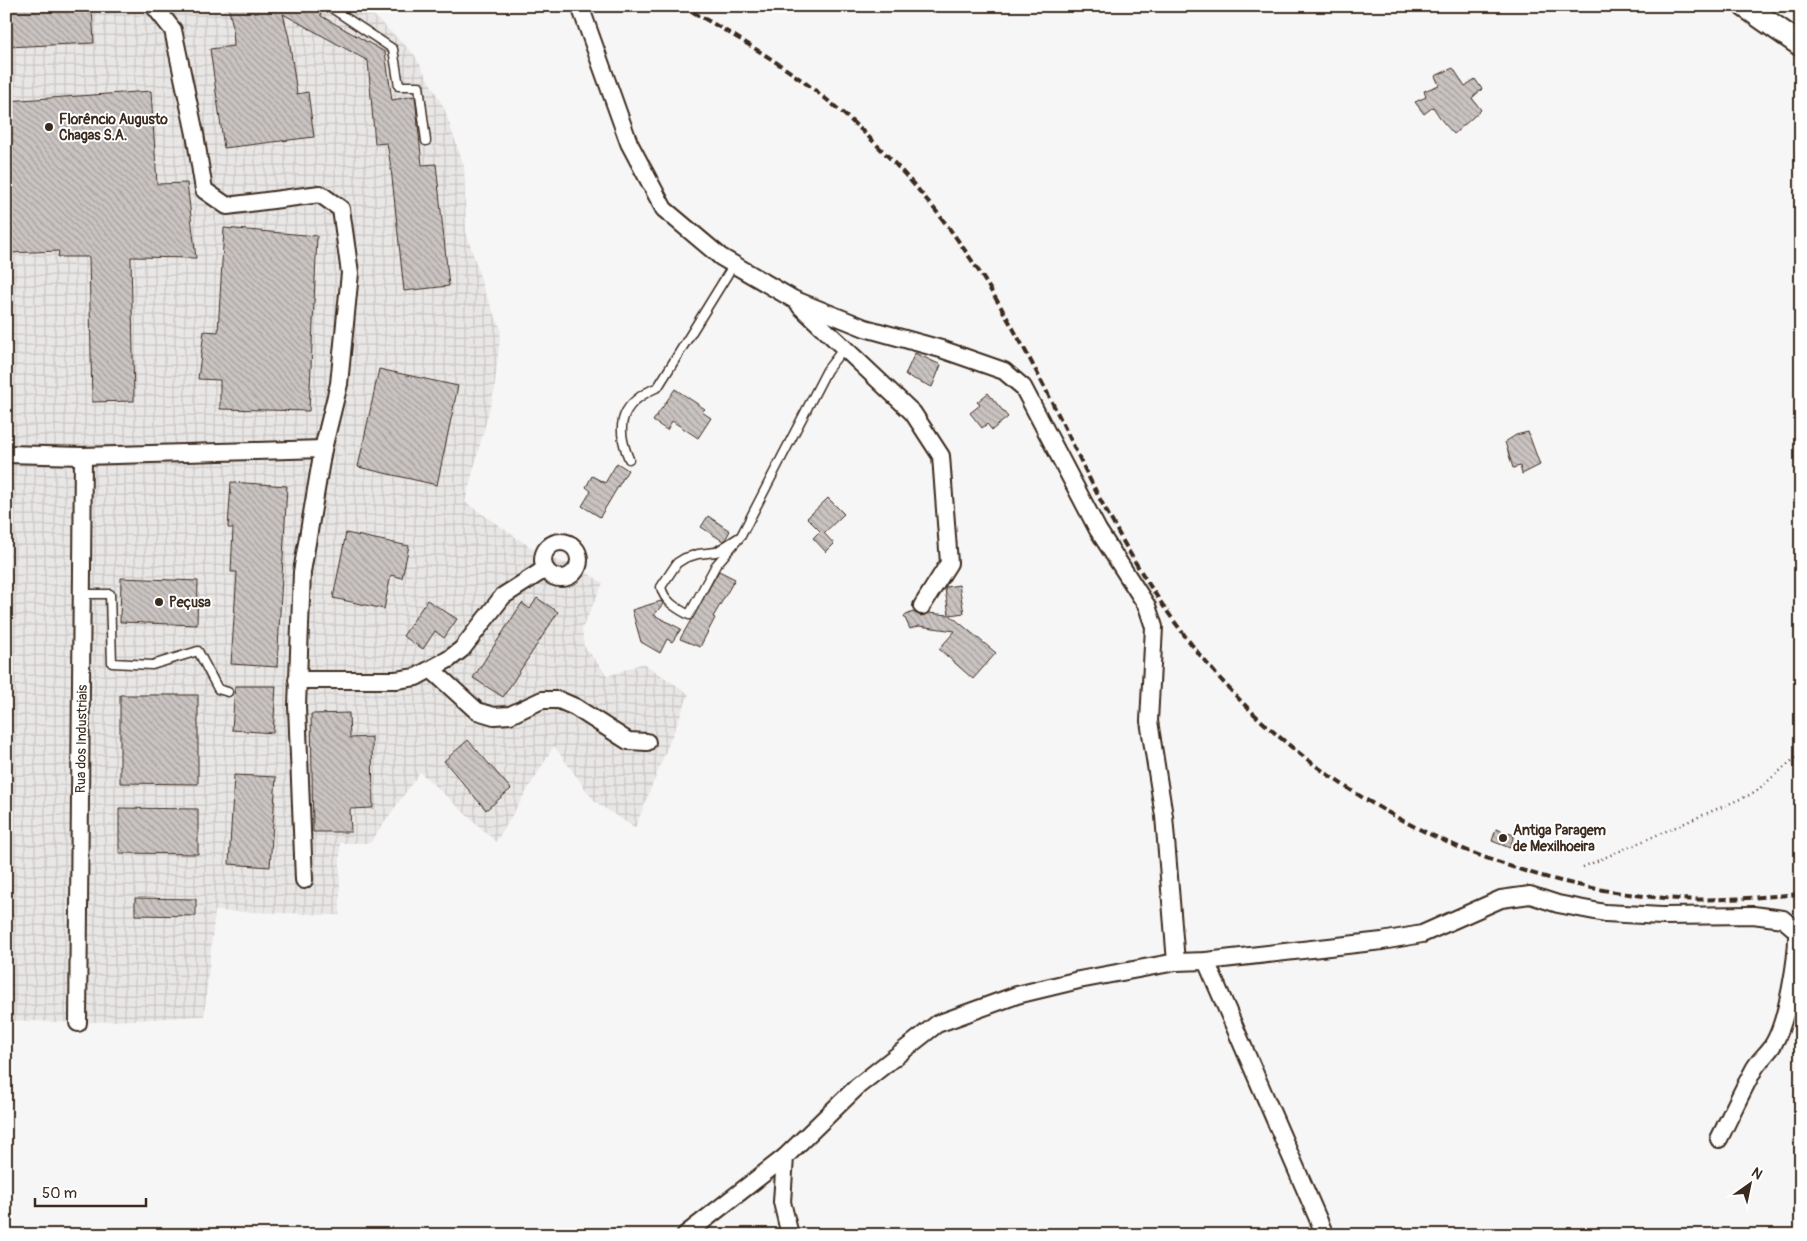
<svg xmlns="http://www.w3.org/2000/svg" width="1807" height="1241" font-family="Pangolin,sans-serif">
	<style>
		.industrial { fill: url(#industrial-grid) }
		.building { fill: url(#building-back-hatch); stroke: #3b2a1e }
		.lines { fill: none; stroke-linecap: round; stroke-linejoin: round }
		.lane-casing { stroke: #3b2a1e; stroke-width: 11 }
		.street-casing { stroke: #3b2a1e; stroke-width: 20 }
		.secondary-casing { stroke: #3b2a1e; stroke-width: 26 }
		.path { stroke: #3b2a1e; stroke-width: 2.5; stroke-dasharray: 1 4; stroke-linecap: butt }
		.lane { stroke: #fff; stroke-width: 8 }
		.street { stroke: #fff; stroke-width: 16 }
		.secondary { stroke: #fff; stroke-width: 22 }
		.rail { stroke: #3b2a1e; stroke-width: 4; stroke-dasharray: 8 4; stroke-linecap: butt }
		.poi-dot { fill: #3b2a1e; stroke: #fff; stroke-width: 2 }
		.labels { text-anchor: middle; stroke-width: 4; stroke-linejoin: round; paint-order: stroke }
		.poi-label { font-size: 14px; font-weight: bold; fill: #3b2a1e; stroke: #fff; text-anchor: start }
		.street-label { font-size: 14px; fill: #3b2a1e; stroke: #fff }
	</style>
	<defs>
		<pattern id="industrial-grid" width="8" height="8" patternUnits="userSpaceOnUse" patternTransform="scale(1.25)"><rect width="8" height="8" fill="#e9e7e6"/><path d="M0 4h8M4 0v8" fill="none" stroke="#c9c6c5"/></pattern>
		<pattern id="building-back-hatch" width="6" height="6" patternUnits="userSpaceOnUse" patternTransform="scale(1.25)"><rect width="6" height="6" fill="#c9c3c1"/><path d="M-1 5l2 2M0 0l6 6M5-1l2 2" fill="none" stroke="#a49f9c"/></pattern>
	</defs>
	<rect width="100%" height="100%" fill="#f7f6f6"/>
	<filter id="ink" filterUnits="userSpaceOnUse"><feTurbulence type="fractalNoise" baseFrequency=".02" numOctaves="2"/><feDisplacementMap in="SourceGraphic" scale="10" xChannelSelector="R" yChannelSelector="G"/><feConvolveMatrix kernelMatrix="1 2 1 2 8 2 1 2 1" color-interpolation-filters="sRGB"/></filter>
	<g filter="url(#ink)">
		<polygon class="industrial" points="6,6 364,6 414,54 444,108 464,166 466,231 485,293 501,329 494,392 465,502 543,556 578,567 603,583 582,629 584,646 608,676 643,663 689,694 635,828 595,802 554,746 496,842 420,772 370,843 340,843 340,915 215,911 204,1016 78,1023 6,1020"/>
		<g class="building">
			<polygon points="6,6 92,6 94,43 6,47"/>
			<polygon points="228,6 320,6 321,16 385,52 392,100 415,96 422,165 436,164 449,286 404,291 391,168 387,143 375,144 368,61 283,14 289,38 297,94 308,92 314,137 224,148 210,49 234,46 233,27"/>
			<polygon points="1453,68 1465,86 1475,79 1482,89 1472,98 1481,110 1454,134 1443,122 1433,107 1424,114 1415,102 1426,97 1424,91 1439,85 1435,76"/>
			<polygon points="151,91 157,184 187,183 196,258 131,257 134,401 92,402 89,257 58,257 59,251 8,253 6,101"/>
			<polygon points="224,228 317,236 309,411 220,409 220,380 198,379 204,331 218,332"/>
			<polygon points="915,353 941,365 932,387 905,375"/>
			<polygon points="379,369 458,386 437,485 358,467"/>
			<polygon points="675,389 705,409 702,412 711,418 698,438 672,421 667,430 653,421"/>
			<polygon points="988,393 1008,417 992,430 987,424 982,428 970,413 980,405 977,402"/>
			<polygon points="1528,432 1540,465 1522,474 1520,466 1513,468 1505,442 1516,435"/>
			<polygon points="617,463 628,470 600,517 582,506 591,491 586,487 592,476 605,483"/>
			<polygon points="231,482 287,486 277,667 231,664 237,572 231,572 233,528 228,528"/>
			<polygon points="828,498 844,514 824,533 834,544 826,552 813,538 820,531 807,518"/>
			<polygon points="708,516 730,531 725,540 723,541 701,527"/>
			<polygon points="346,533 409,546 402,578 391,575 384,609 333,598"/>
			<polygon points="719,571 735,579 713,617 715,618 700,647 680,639"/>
			<polygon points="121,578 198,581 197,625 120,622"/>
			<polygon points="959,585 964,613 950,615 996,653 973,679 939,649 955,631 919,626 910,629 904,616 913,612 921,616 928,613 949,615 945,589 946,587"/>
			<polygon points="537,598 558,612 503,697 473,678 522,603 530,609"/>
			<polygon points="427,600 457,619 444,638 435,631 423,649 403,636"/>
			<polygon points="661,601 663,604 654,615 681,629 672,642 667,639 660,653 641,642 632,610"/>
			<polygon points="235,686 276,686 273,733 232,730"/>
			<polygon points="120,695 198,695 198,784 120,783"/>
			<polygon points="349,713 350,738 372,737 373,808 350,809 351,832 313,832 311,714"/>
			<polygon points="468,740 511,789 486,810 444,761"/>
			<polygon points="234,775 276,777 270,867 229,864"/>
			<polygon points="119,808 198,809 198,854 119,853"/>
			<polygon points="1496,829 1514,835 1510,848 1492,841"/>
			<polygon points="135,898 196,899 196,916 135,915"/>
		</g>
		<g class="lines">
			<g class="lane-casing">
				<g id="lane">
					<polyline points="332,6 333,9 393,49 399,86 419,86 426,141"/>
					<path d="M 629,459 C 614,424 622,402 658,387 L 734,264"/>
					<path d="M 741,536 L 716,565 L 689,615 C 676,608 664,601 661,587 L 677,563 L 685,558 L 698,554 L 716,552 L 741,536 L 827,370 L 844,348"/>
					<polyline points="82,594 110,594 112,663 152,665 198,651 218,689 228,692"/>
				</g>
			</g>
			<g class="street-casing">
				<g id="street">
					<polyline points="154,6 173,30 195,134 204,190 227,206 320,194 341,209 350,273 339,384 323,449 302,572 297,706 304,880"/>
					<polyline points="580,6 629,143 664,209 721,257 793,299 865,328 941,349 1004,371 1023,387 1098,530 1147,606 1154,627 1149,721 1164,816 1176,962"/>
					<polyline points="800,306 913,413 941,456 949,563 922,606"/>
					<polyline points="6,454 83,456 323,449"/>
					<circle cx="561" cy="560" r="18"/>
					<polyline points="432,670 477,711 494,716 510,715 542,700 559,700 575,707 628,741 647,742"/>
					<polyline points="297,680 396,680 416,677 449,659 462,649 503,596 545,569"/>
					<polyline points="1206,961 1325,1235"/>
					<polyline points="78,1023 83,456"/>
					<polyline points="785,1157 782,1202 790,1235"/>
					<path d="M 685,1235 L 785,1157 L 858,1086 L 937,1024 L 1017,995 L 1079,980 L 1176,962 L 1206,961 L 1382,941 L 1422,934 L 1501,899 L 1530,895 L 1558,904 L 1605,913 L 1662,916 L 1753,915 L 1783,919 L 1797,931 C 1798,957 1787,1021 1774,1043 C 1769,1053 1758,1060 1753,1071 C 1741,1093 1730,1117 1719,1139"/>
				</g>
			</g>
			<g class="secondary-casing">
				<polyline id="secondary" points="1745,6 1801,45"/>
			</g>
			<polyline class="path" points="1583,867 1754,793 1801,753"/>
			<use href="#lane" class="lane"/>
			<use href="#street" class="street"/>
			<use href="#secondary" class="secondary"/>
			<path class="rail" d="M 682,6 C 720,27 758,49 793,74 C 847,112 895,160 936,211 C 985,273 1023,344 1058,414 C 1076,450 1093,488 1113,523 C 1150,592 1197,659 1253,713 C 1366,821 1522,890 1679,899 C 1719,901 1760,897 1801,894"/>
		</g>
	</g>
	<g class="poi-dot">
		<circle cx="49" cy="127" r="5"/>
		<circle cx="159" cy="602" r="5"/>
		<circle cx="1503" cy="838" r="5"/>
	</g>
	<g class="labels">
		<g class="poi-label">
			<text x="59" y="124">Florêncio Augusto<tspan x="59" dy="16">Chagas S.A.</tspan></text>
			<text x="169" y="607">Peçusa</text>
			<text x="1513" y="835">Antiga Paragem<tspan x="1513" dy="16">de Mexilhoeira</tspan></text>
		</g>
		<g class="street-label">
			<text transform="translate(81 739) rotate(-89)" y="5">Rua dos Industriais</text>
		</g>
	</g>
	<rect width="1807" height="1241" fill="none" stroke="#fff" stroke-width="25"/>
	<rect x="12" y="12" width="1782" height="1216" fill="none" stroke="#3b2a1e" stroke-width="2" filter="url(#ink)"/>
	<g transform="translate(1750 1184) rotate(33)" stroke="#ffffff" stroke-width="4" paint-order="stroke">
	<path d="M0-4L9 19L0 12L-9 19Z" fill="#3b2a1e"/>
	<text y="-8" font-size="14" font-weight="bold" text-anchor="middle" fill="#3b2a1e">N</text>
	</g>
	<path d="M35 1198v8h111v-8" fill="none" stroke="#3b2a1e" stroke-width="2.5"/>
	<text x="42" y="1198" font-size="15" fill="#3b2a1e" stroke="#ffffff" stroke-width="4" paint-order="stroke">50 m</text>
</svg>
